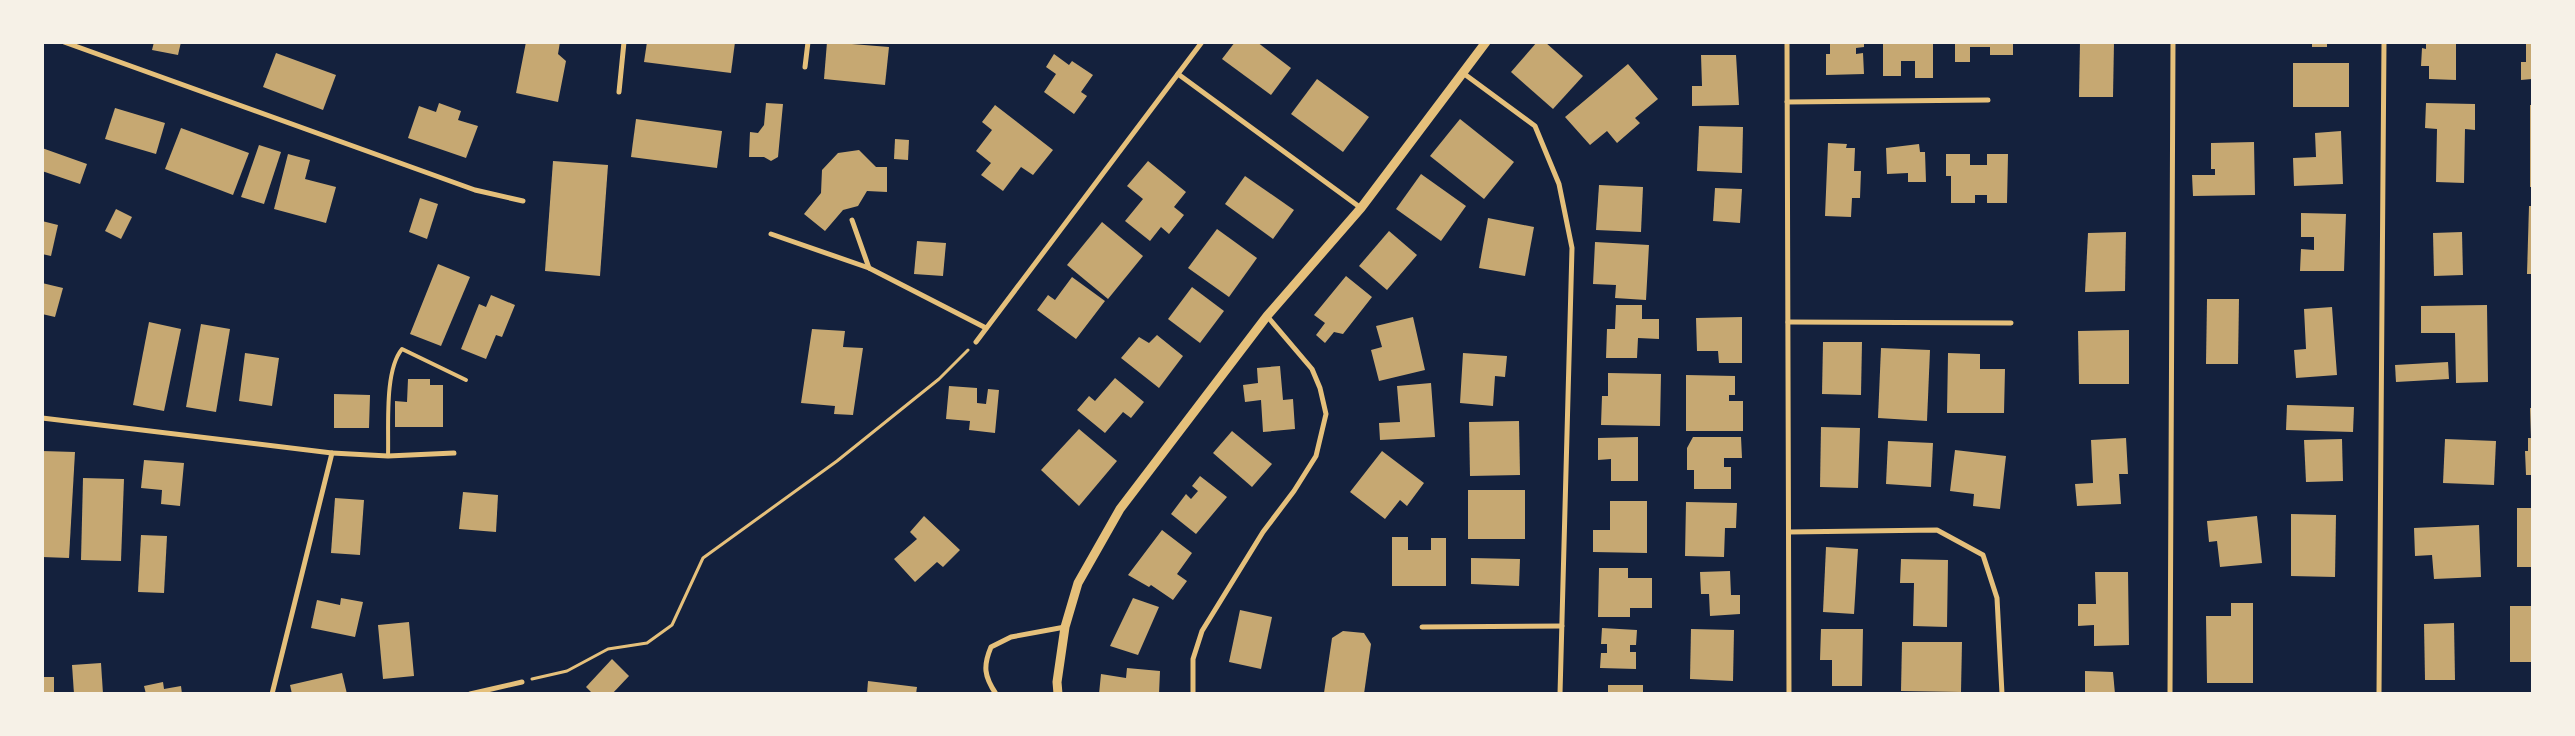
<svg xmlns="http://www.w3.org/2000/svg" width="2575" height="736" font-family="'Fira Sans Condensed',sans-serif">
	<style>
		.building { fill: #c6a872 }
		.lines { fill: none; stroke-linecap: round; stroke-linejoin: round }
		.path { stroke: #e5c07b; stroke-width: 3 }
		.service { stroke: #e5c07b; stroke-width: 4 }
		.minor { stroke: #e5c07b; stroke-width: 5 }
		.tertiary { stroke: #e5c07b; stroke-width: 9 }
	</style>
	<rect width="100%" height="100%" fill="#14213d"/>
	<g class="building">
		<polygon points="154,42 181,42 178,55 152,50"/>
		<polygon points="526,42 560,42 558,54 566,61 558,102 516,93"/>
		<polygon points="647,42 735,42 731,73 644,62"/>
		<polygon points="827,42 889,47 885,85 824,79"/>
		<polygon points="1235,42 1257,42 1291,68 1271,95 1222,59"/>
		<polygon points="1537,42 1545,42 1583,76 1553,109 1511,72"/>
		<polygon points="1830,42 1864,42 1864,47 1856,48 1856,54 1863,53 1864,74 1826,75 1826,54 1830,54"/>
		<polygon points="1883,42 1933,42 1933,78 1915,78 1915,61 1901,61 1901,76 1883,76"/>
		<polygon points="1955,42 2013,42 2013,55 1990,55 1990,47 1970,47 1970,62 1955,62"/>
		<polygon points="2080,42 2114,42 2113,97 2079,97"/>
		<rect x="2312" y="42" width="15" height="5"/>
		<polygon points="2426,42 2456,42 2456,80 2429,79 2429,66 2421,66 2422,48 2426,49"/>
		<polygon points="2526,42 2532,42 2532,79 2521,80 2521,62 2526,62"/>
		<polygon points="276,53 336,75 323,110 263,87"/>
		<polygon points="1054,54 1069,65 1072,61 1093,75 1081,92 1087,96 1074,114 1044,92 1056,74 1046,67"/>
		<polygon points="1701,55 1736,55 1739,105 1692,106 1692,86 1702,86"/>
		<rect x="2293" y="63" width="56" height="44"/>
		<polygon points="1628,64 1658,99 1635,118 1640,123 1617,143 1607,131 1590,145 1565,117"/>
		<polygon points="1317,79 1369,117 1343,152 1291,114"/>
		<polygon points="439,103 461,111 458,120 478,126 466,158 408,138 419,106 436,112"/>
		<polygon points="766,103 783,104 778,157 771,161 764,157 749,157 750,132 758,133 764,125"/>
		<polygon points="2426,103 2475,104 2475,130 2465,129 2464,183 2436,182 2437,129 2425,128"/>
		<polygon points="995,105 1053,150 1033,175 1021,167 1003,191 981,175 991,163 976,151 992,130 982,122"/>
		<rect x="2530" y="105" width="2" height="82"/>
		<polygon points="115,108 165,123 156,154 105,139"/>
		<polygon points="636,119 722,131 717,168 631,157"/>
		<polygon points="1460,119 1514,162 1484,199 1430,156"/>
		<polygon points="1699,126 1743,127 1742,173 1697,171"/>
		<polygon points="181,128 249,153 233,195 165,169"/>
		<polygon points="2341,131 2343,184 2294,186 2293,158 2316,157 2315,133"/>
		<polygon points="895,139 909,140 908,160 894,159"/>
		<polygon points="2254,142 2255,195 2193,196 2192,175 2215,175 2215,169 2211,169 2211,143"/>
		<polygon points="1828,143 1847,144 1846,148 1855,148 1854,171 1861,171 1860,198 1852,198 1851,217 1825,216"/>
		<polygon points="1919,144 1920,152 1925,152 1926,182 1908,182 1908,173 1887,174 1886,148"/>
		<polygon points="259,145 281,152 264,204 241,197"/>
		<polygon points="42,148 87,164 80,184 42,171"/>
		<polygon points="859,150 876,167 887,167 887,192 867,191 858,206 843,210 825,231 804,214 821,193 822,170 838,153"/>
		<polygon points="288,154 310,160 305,179 336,187 326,223 274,209"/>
		<polygon points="1946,154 1970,154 1970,165 1987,165 1987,154 2008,154 2007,203 1987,203 1987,195 1975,195 1975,203 1951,203 1951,176 1946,176"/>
		<polygon points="553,161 608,165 600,276 545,271"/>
		<polygon points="1148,161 1186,192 1174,207 1184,215 1169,234 1161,227 1150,241 1125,221 1143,199 1127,186"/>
		<polygon points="1421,174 1466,206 1441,241 1396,209"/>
		<polygon points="1245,176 1294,210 1273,239 1225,204"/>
		<polygon points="1599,185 1643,187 1641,232 1596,230"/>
		<polygon points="1715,188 1742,189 1740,223 1713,221"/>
		<polygon points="420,198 438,204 427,239 409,232"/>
		<polygon points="2529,206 2532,206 2532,274 2527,274"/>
		<polygon points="116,209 132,217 121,239 105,231"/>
		<polygon points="2301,213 2346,214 2344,271 2300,271 2301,249 2314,250 2314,237 2301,237"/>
		<polygon points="1488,218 1534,227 1525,276 1479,268"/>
		<polygon points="42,221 58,225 51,256 42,254"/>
		<polygon points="1102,222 1143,256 1108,299 1067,265"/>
		<polygon points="1217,229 1257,258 1229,297 1188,268"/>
		<polygon points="1389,231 1417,255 1387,290 1359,266"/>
		<polygon points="2126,232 2125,291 2085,292 2088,233"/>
		<polygon points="2462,232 2463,275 2434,276 2433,233"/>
		<polygon points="917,241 946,243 943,276 914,274"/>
		<polygon points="1595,242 1649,245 1646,300 1615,298 1616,285 1593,284"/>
		<polygon points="438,264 470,277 441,346 410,334"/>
		<polygon points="1346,276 1372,297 1343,334 1334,332 1325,343 1316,335 1325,323 1314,315"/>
		<polygon points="1072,277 1105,301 1076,339 1037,310 1048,295 1055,300"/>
		<polygon points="42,283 63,288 55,317 42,314"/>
		<polygon points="1192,287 1224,311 1200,343 1168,319"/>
		<polygon points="491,295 515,305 502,337 496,335 486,359 461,349 479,304 486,307"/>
		<polygon points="2207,299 2239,299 2238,364 2206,364"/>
		<polygon points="1616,305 1642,305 1642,319 1659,319 1659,339 1638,338 1637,358 1606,358 1607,329 1615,329"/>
		<polygon points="2487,305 2488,382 2456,383 2455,333 2421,333 2421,306"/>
		<polygon points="2332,307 2337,375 2296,378 2294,350 2306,349 2304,309"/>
		<polygon points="1413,317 1425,370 1379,381 1371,350 1382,347 1376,326"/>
		<polygon points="1742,317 1742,363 1719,363 1718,351 1697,351 1696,318"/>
		<polygon points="149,322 181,329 164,411 133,405"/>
		<polygon points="201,324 230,329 216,412 186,407"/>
		<polygon points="812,329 845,331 843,347 863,348 853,415 834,414 835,406 801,403"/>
		<polygon points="2129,330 2129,384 2079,384 2078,331"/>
		<polygon points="1157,335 1183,356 1159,388 1121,358 1139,337 1149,343"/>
		<polygon points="1823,342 1862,342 1861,395 1822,394"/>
		<polygon points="1881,348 1930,350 1927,421 1878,418"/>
		<polygon points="245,353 279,358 272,406 239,401"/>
		<polygon points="1463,353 1507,356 1505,377 1495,376 1493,406 1460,403"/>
		<polygon points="1948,353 1980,354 1980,369 2005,369 2004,413 1947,413"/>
		<polygon points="2448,362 2449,379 2396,382 2395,365"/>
		<polygon points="1280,366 1283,400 1293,399 1295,429 1263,432 1261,400 1245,402 1243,385 1258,383 1257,368"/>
		<polygon points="1608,373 1661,374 1660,426 1601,425 1602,396 1608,396"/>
		<polygon points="1686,375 1735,376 1735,395 1729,395 1729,401 1743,401 1743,431 1686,431"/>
		<polygon points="1115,378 1144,402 1131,418 1123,412 1105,433 1077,410 1089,396 1095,401"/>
		<polygon points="408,379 430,379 430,385 443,385 443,427 395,427 395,401 407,402"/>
		<polygon points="1431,383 1435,437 1380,440 1379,423 1400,422 1397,386"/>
		<polygon points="949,386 977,388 977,403 986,404 988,389 999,390 995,433 969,430 970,421 946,419"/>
		<polygon points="334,394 370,395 369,428 334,428"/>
		<polygon points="2287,405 2354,407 2353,432 2286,430"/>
		<polygon points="2530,408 2532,408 2532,475 2526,475 2525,451 2528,451 2528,438 2531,438"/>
		<polygon points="1519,421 1520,475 1470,476 1469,422"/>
		<polygon points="1821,427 1860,428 1858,488 1820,487"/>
		<polygon points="1079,429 1117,461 1079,506 1041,470"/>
		<polygon points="1232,431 1272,464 1252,487 1213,453"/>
		<polygon points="1638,437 1638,481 1611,481 1611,459 1598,460 1598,438"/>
		<polygon points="1693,437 1741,437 1742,458 1724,458 1724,467 1731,467 1731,489 1694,489 1694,470 1687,470 1687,448"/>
		<polygon points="2126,438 2128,474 2119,474 2121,504 2077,506 2075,484 2093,483 2091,440"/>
		<polygon points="2342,439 2343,481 2306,482 2304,440"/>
		<polygon points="2445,439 2496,441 2494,485 2443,483"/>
		<polygon points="1888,441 1933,443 1931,487 1886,484"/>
		<polygon points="1955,450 2006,456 2000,509 1973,506 1974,494 1950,491"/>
		<polygon points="42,451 75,452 69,558 42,557"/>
		<polygon points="1382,451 1424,483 1407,506 1400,500 1385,519 1350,492"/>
		<polygon points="144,460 184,463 180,506 161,504 162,490 141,488"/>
		<polygon points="1200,476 1227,497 1196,534 1171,514 1186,494 1191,499 1198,491 1192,486"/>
		<polygon points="83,478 124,479 121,561 81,560"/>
		<rect x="1468" y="490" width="57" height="49"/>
		<polygon points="463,492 498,495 496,532 459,529"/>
		<polygon points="335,498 364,500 360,555 331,553"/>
		<polygon points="1610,501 1647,501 1647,553 1593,552 1593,530 1610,530"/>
		<polygon points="1686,502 1737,503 1736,528 1725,528 1724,557 1685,556"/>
		<rect x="2517" y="508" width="15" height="59"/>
		<polygon points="2291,514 2336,515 2335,577 2291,576"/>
		<polygon points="924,516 960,550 943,567 937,562 915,582 894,559 917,539 910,532"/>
		<polygon points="2257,516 2262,563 2220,567 2217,541 2209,542 2207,521"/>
		<polygon points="2479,525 2481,577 2434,579 2432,555 2415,556 2414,528"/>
		<polygon points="1162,530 1192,553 1177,574 1187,581 1173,600 1151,585 1149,587 1128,575"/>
		<polygon points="141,535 167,536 164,593 138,592"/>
		<polygon points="1392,537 1408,537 1408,550 1431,550 1431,538 1446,538 1446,586 1392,586"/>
		<polygon points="1826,547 1858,549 1854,614 1823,612"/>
		<polygon points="1471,558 1520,559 1519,586 1471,584"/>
		<polygon points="1901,559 1948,560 1947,627 1913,626 1914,583 1900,583"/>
		<polygon points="1599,568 1628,568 1628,578 1652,578 1652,608 1630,608 1630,617 1598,617"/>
		<polygon points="1730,571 1731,595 1740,595 1740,614 1710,616 1709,594 1701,594 1700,572"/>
		<polygon points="2095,572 2128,572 2129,645 2094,646 2094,625 2078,626 2078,604 2096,604"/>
		<polygon points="341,598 363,602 355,637 311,628 317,600 340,605"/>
		<polygon points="1133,598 1159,607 1138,655 1110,646"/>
		<polygon points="2231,603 2253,603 2253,683 2207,683 2206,616 2231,616"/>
		<rect x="2510" y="606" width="22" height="56"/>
		<polygon points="1240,610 1272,617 1261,669 1229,662"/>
		<polygon points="409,622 414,676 383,679 378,625"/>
		<polygon points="2454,623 2455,680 2425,680 2424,624"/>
		<polygon points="1602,628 1637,630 1636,645 1630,645 1630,652 1636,652 1636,669 1600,668 1601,653 1607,653 1607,644 1601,644"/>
		<polygon points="1691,629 1734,630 1733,681 1690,679"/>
		<polygon points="1821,629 1863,629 1862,686 1832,686 1832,660 1820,660"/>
		<polygon points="1343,631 1364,633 1371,644 1364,694 1324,693 1332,638"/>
		<polygon points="1902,642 1962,642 1961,692 1901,691"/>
		<polygon points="612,659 629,676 612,694 593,694 586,687"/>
		<polygon points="101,663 103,694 74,694 72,665"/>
		<polygon points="1127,668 1160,671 1159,694 1099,694 1101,674 1126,678"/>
		<polygon points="2085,671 2113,672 2115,694 2085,694"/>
		<polygon points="342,673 347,694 292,694 290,685"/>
		<rect x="42" y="677" width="12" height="17"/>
		<polygon points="868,681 917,687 916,694 867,694"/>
		<polygon points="163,682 164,689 181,686 182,694 146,694 144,686"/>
		<rect x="1608" y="685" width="35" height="9"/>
	</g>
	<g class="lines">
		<polyline class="path" points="532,679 567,671 608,649 647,643 672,625 703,558 837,461 939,379 968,350"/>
		<path class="service" d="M 388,456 C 389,427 384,371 402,349 L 466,380"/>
		<g class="minor">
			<polyline points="64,42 475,190 523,201"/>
			<polyline points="1787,42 1789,694"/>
			<polyline points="805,67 808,42"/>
			<polyline points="1463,73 1535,126 1559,184 1572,248 1560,694"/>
			<polyline points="1178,74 1361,208"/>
			<polyline points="619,92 624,42"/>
			<polyline points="1787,102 1988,100"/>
			<polyline points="852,220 869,268"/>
			<polyline points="771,234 869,268 986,328"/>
			<polyline points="1788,322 2011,323"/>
			<polyline points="976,342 1202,42"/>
			<polyline points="42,418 332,453 272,694"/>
			<polyline points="332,453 388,456 454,453"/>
			<polyline points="1789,532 1937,530 1983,555 1997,598 2002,694"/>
			<polyline points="1422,627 1562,626"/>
			<polyline points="470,694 522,682"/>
			<path d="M 996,694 C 984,676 983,666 991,647 L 1011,637 L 1065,627"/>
			<polyline points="1193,694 1193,659 1202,631 1263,532 1294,491 1316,456 1326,414 1320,388 1312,369 1267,316"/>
			<polyline points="2170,694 2173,42"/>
			<polyline points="2379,694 2384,42"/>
		</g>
		<polyline class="tertiary" points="1058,694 1057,682 1065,627 1078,583 1120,509 1267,316 1361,208 1486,42"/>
	</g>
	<rect width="2575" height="736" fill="none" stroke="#f6f1e7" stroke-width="88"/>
</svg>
